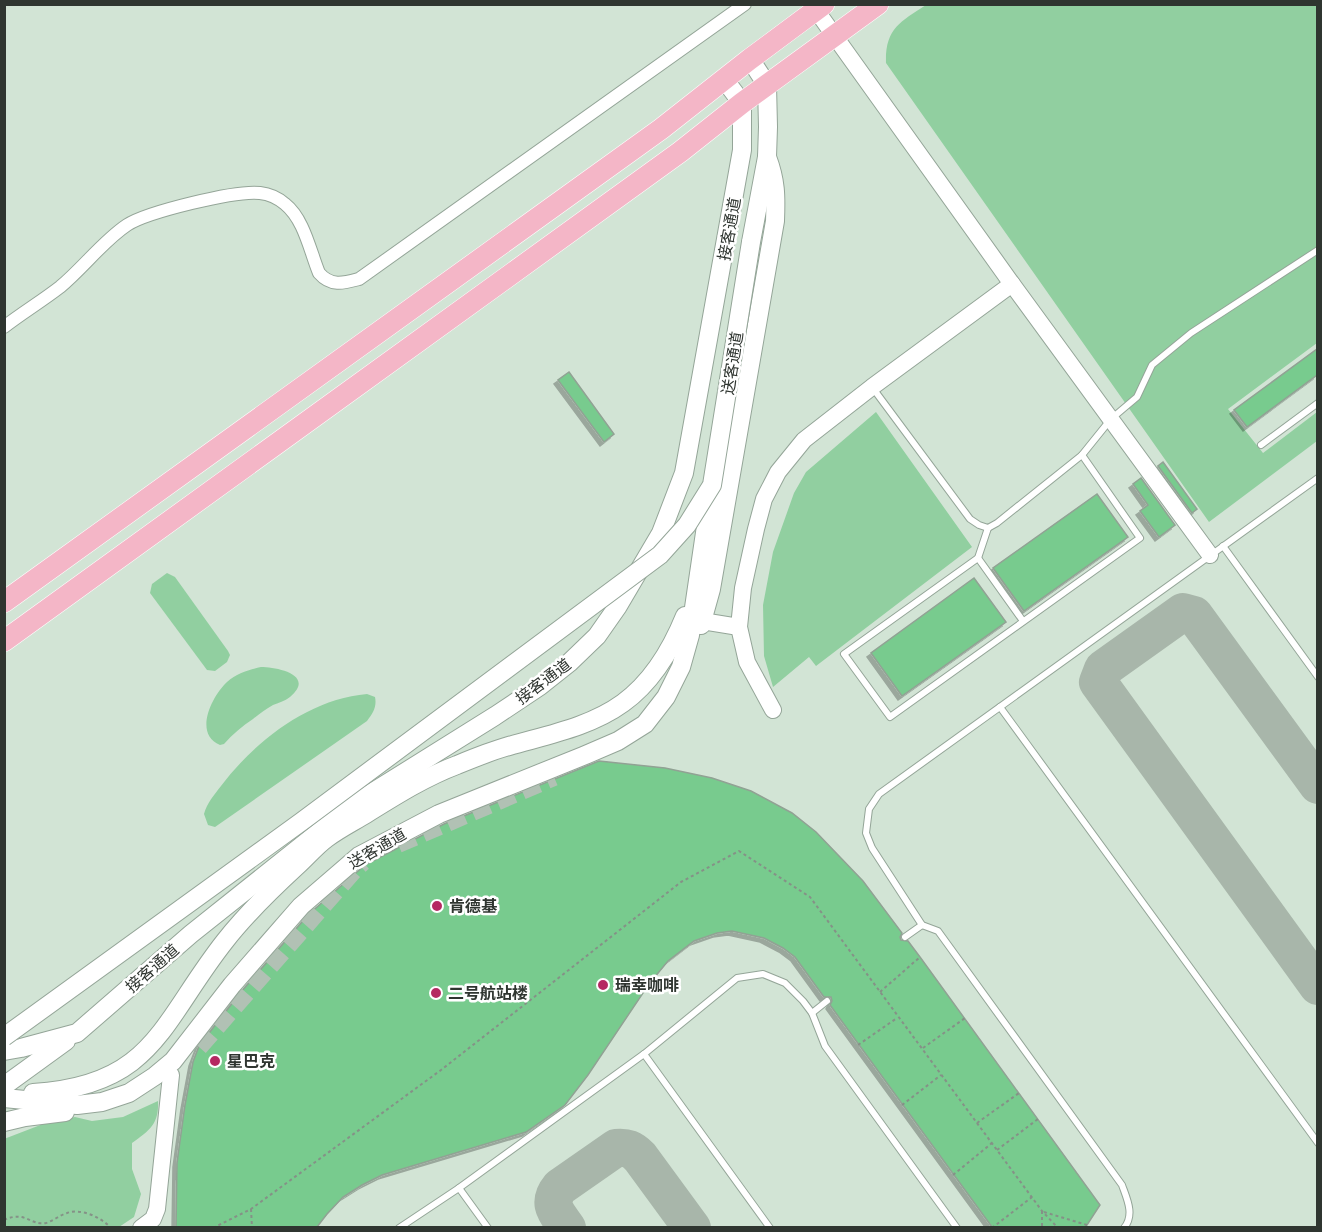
<svg xmlns="http://www.w3.org/2000/svg" width="1322" height="1232" font-family="Overpass,'Noto Sans SC',sans-serif">
	<style>
		.green { fill: #91cfa0 }
		.lines { fill: none; stroke-linecap: round; stroke-linejoin: round }
		.taxiway { stroke: #a8b6aa; stroke-width: 38 }
		.building { fill: #78cb8e; stroke: #91a294; stroke-width: 1.5; filter: url(#shadow) }
		.secondary-tunnel { stroke: #b1c1b4; stroke-width: 18; stroke-dasharray: 18 9; stroke-linecap: butt }
		.service-casing { stroke: #94a598; stroke-width: 8 }
		.minor-casing { stroke: #94a598; stroke-width: 14 }
		.tertiary-casing { stroke: #94a598; stroke-width: 18 }
		.secondary-casing { stroke: #94a598; stroke-width: 20 }
		.trunk-casing { stroke: #fff; stroke-width: 22 }
		.path { stroke: #859187; stroke-width: 2; stroke-dasharray: 3 3; stroke-linecap: butt }
		.service { stroke: #fff; stroke-width: 6 }
		.minor { stroke: #fff; stroke-width: 12 }
		.tertiary { stroke: #fff; stroke-width: 16 }
		.secondary { stroke: #fff; stroke-width: 18 }
		.trunk { stroke: #f4b6c7; stroke-width: 21 }
		.secondary-bridge-casing { stroke: #94a598; stroke-width: 20; stroke-linecap: butt }
		.secondary-bridge { stroke: #fff; stroke-width: 18 }
		.poi-dot { fill: #b52962; stroke: #fff; stroke-width: 2 }
		.labels { text-anchor: middle; stroke-width: 5; stroke-linejoin: round; paint-order: stroke }
		.street-label { font-size: 16px; fill: #2f3530; stroke: #fff }
		.poi-label { font-size: 16px; font-weight: bold; fill: #2f3530; stroke: #fff; text-anchor: start }
	</style>
	<defs>
		<filter id="shadow"><feDropShadow dx="-4" dy="4" stdDeviation="0" flood-color="#0004"/></filter>
	</defs>
	<rect width="100%" height="100%" fill="#d2e4d5"/>
	<g class="green">
		<path d="M 926,5 L 1317,5 L 1317,343 L 1228,409 L 1263,453 L 1317,412 L 1317,441 L 1209,522 L 886,63 C 885,29 900,22 926,5 Z"/>
		<polygon points="876,412 972,547 816,666 809,657 773,687 764,656 763,605 773,552 794,493 806,472"/>
		<polygon points="167,573 175,577 228,651 230,655 227,662 215,671 207,670 150,593 152,584"/>
		<path d="M 261,667 C 277,667 316,675 290,697 C 285,701 278,703 273,705 C 266,709 259,714 253,719 C 242,726 233,734 224,744 L 220,745 C 193,734 212,696 227,682 C 237,673 248,670 261,667 Z"/>
		<path d="M 367,694 L 375,697 C 377,707 373,713 367,721 L 215,827 L 208,825 L 204,814 C 207,803 214,795 221,786 C 255,741 309,699 367,694 Z"/>
		<path d="M 158,1101 C 159,1124 150,1130 132,1143 L 132,1169 L 141,1194 L 134,1217 L 119,1227 L 5,1227 L 4,1139 L 43,1124 L 75,1117 L 92,1121 L 123,1117 Z"/>
	</g>
	<g class="lines">
		<g class="taxiway">
			<polyline points="1318,785 1194,615 1183,612 1103,669 1098,682 1318,986"/>
			<path d="M 567,1228 C 557,1213 546,1204 560,1187 L 616,1148 C 627,1147 632,1149 640,1157 L 692,1228"/>
		</g>
	</g>
	<g class="building">
		<polygon points="1317,349 1317,375 1247,427 1234,410"/>
		<polygon points="569,372 614,434 604,442 558,380"/>
		<polygon points="1163,462 1197,509 1192,513 1158,466"/>
		<polygon points="1141,478 1175,525 1159,537 1140,511 1148,505 1133,484"/>
		<polygon points="1097,494 1128,537 1024,611 993,568"/>
		<polygon points="974,578 1006,622 902,696 871,653"/>
		<polygon points="599,761 665,768 712,778 751,791 792,813 816,832 863,881 902,933 900,937 901,940 908,941 920,957 1100,1205 1087,1225 1085,1227 992,1227 830,1005 832,1001 831,997 824,997 795,957 783,948 764,938 732,931 717,933 694,941 668,961 649,984 588,1075 565,1105 526,1132 382,1175 362,1185 343,1197 327,1214 317,1227 176,1227 177,1163 185,1105 193,1062 199,1046 241,992 309,914 365,865 444,824"/>
	</g>
	<g class="lines">
		<g class="secondary-tunnel">
			<polyline points="398,844 554,777"/>
			<polyline points="199,1047 356,868 363,862"/>
		</g>
		<g class="service-casing">
			<g id="service">
				<polyline points="872,387 970,519 979,525 988,528 997,523 1082,455 1111,419 1137,397 1152,365 1191,333 1318,250"/>
				<polyline points="1261,445 1318,403"/>
				<polyline points="988,528 978,558 844,654 890,717 1140,538 1082,455"/>
				<polyline points="1223,546 1318,677"/>
				<polyline points="978,558 1023,621"/>
				<polyline points="1000,707 1318,1143"/>
				<polyline points="905,937 922,925"/>
				<polyline points="812,1013 827,1001"/>
				<polyline points="644,1054 770,1228"/>
				<polyline points="459,1188 488,1228"/>
				<polyline points="399,1228 459,1188 644,1054 737,978 763,974 785,983 803,1001 812,1013 825,1046 957,1228"/>
				<path d="M 1124,1228 C 1135,1215 1127,1199 1122,1185 L 938,931 L 922,925 L 872,848 L 866,833 L 869,809 L 879,794 L 1318,478"/>
			</g>
		</g>
		<g class="minor-casing">
			<path id="minor" d="M 4,327 C 22,313 42,301 60,287 C 83,268 103,241 127,225 C 147,212 236,190 260,193 C 269,194 278,198 285,204 C 304,219 310,251 319,273 C 331,287 344,283 359,279 L 745,4"/>
		</g>
		<g class="tertiary-casing">
			<g id="tertiary">
				<polyline points="816,10 1012,284 1210,555"/>
				<polyline points="702,621 739,627"/>
				<polyline points="773,710 747,662 739,627 743,588 756,529 764,499 778,472 804,440 872,387 1012,284"/>
				<polyline points="141,1228 153,1219 157,1209 171,1075"/>
			</g>
		</g>
		<g class="secondary-casing">
			<g id="secondary">
				<polyline points="750,59 767,85 768,127 767,157 751,242"/>
				<path d="M 701,625 L 711,589 L 775,221 C 776,196 776,181 767,157"/>
				<polyline points="4,1051 21,1048 77,1033 191,934 354,804 495,716 540,686 569,663 597,636 618,606 661,533 684,473 742,150 742,103 724,79"/>
				<polyline points="4,1086 66,1041"/>
				<path d="M 33,1093 C 154,1086 161,1022 225,941 C 246,914 272,889 297,866 C 307,857 316,846 327,838 C 339,829 353,822 366,814 C 395,796 425,777 457,765 C 474,758 491,751 509,746 C 547,735 590,727 623,703 C 652,682 672,648 685,616"/>
				<polyline points="4,1098 77,1105 102,1102 129,1093 155,1076 173,1061 232,985 301,906 359,856 439,814 583,756 618,741 645,724 666,697 681,667 690,635 712,485"/>
				<polyline points="4,1122 25,1117 65,1112"/>
			</g>
		</g>
		<g class="trunk-casing">
			<g id="trunk">
				<polyline points="4,602 661,129 750,59 824,4"/>
				<polyline points="4,641 680,152 742,103 878,4"/>
			</g>
		</g>
		<g class="path">
			<polyline points="880,992 920,957"/>
			<polyline points="858,1045 897,1018"/>
			<polyline points="923,1048 965,1018"/>
			<polyline points="902,1105 941,1075"/>
			<polyline points="977,1123 1019,1093"/>
			<polyline points="997,1150 1038,1119"/>
			<polyline points="953,1175 992,1143"/>
			<polyline points="251,1209 252,1228"/>
			<polyline points="1042,1211 1042,1228"/>
			<polyline points="1044,1212 1087,1225"/>
			<path d="M 4,1220 C 26,1210 30,1226 46,1223 C 53,1221 60,1215 67,1213 C 81,1208 101,1217 111,1228"/>
			<polyline points="213,1228 251,1209 441,1070 681,882 739,851 810,897 1042,1211 1058,1228"/>
			<polyline points="992,1228 1032,1197"/>
		</g>
		<use href="#service" class="service"/>
		<use href="#minor" class="minor"/>
		<use href="#tertiary" class="tertiary"/>
		<use href="#secondary" class="secondary"/>
		<use href="#trunk" class="trunk"/>
		<g class="secondary-bridge-casing">
			<polyline id="secondary-bridge" points="4,1037 301,822 660,555 687,525 712,485 751,242"/>
		</g>
		<use href="#secondary-bridge" class="secondary-bridge"/>
	</g>
	<g class="poi-dot">
		<circle cx="437" cy="906" r="6"/>
		<circle cx="603" cy="985" r="6"/>
		<circle cx="436" cy="993" r="6"/>
		<circle cx="215" cy="1061" r="6"/>
	</g>
	<g class="labels">
		<g class="street-label">
			<text transform="translate(729 229) rotate(-80)" y="6">接客通道</text>
			<text transform="translate(732 363) rotate(-81)" y="6">送客通道</text>
			<text transform="translate(543 681) rotate(-37)" y="6">接客通道</text>
			<text transform="translate(377 848) rotate(-30)" y="6">送客通道</text>
			<text transform="translate(152 968) rotate(-41)" y="6">接客通道</text>
		</g>
		<g class="poi-label">
			<text x="449" y="912">肯德基</text>
			<text x="615" y="991">瑞幸咖啡</text>
			<text x="448" y="999">二号航站楼</text>
			<text x="227" y="1067">星巴克</text>
		</g>
	</g>
	<rect width="1322" height="1232" fill="none" stroke="#2f3530" stroke-width="12"/>
</svg>
